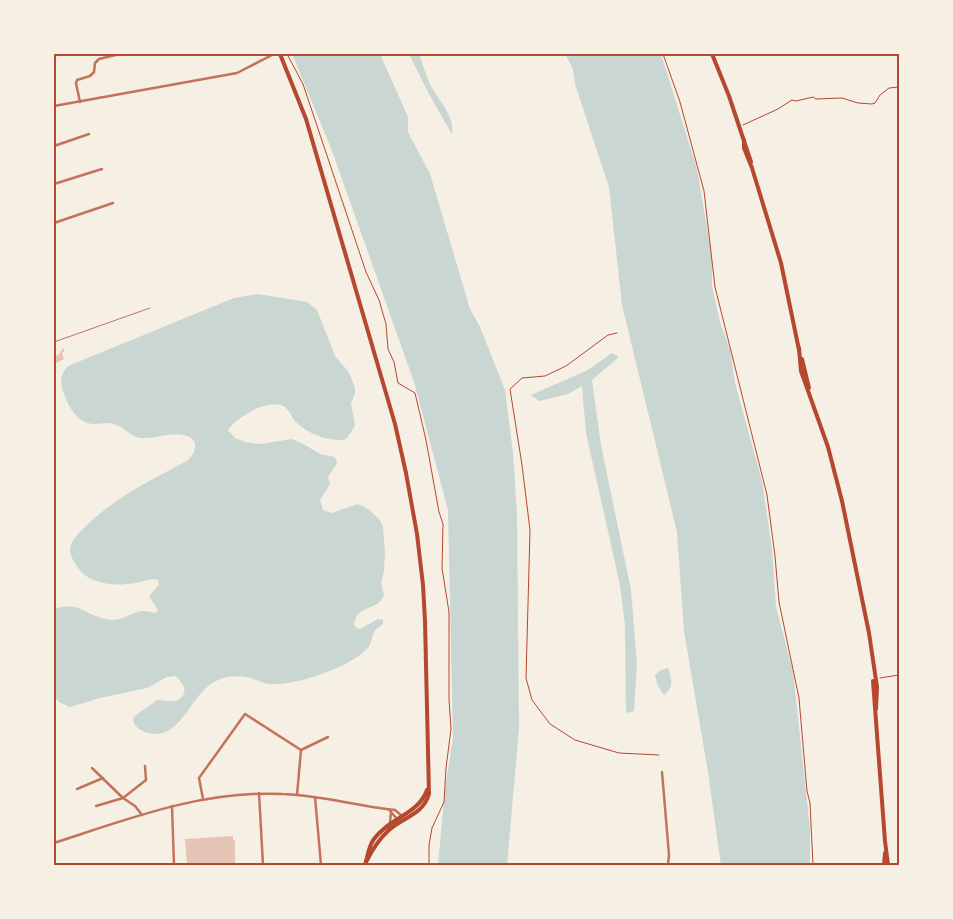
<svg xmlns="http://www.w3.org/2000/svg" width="953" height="919" font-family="'Golos Text',sans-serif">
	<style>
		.water { fill: #c9d6d2 }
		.building { fill: #e6c5b7 }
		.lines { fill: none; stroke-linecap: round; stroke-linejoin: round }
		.path { stroke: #b5482f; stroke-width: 1 }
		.service { stroke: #c5725c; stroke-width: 1 }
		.minor { stroke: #c5725c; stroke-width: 2.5 }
		.secondary { stroke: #b5482f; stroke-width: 4 }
		.neatline { fill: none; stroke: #b5482f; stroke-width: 2 }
	</style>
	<rect width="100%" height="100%" fill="#f6efe4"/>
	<g class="water">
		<polygon points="292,54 380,54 408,117 408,132 430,174 470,309 480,327 505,390 513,453 517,515 519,728 507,865 438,865 445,789 453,738 448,510 414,382 331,148"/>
		<path d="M 409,54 L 419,54 C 423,65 426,77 432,88 C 440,102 455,117 452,134 L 430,96 Z"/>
		<polygon points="565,54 661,54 697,169 712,258 712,286 720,322 730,350 735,383 762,481 772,549 776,607 793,671 810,830 810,865 721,865 708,772 684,631 677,532 622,305 609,187 575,84 573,69"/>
		<path d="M 258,294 L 307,302 L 317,310 L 335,356 L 348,371 L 355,387 L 355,393 L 351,404 L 355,426 L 346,439 C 332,443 308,434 297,423 C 292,419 290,411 285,407 C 270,397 236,417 228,430 L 235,438 L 245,442 L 261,444 L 292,439 L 305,445 L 320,454 L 335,457 L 337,463 L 328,477 L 330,484 L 320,500 L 323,510 L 332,513 L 358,504 L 368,509 L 380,520 L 383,527 L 385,552 L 384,571 L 381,582 L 384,595 C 379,611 356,604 354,625 L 358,629 L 360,629 L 378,619 L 383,620 L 383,624 C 379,627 374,630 373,635 C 371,640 371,644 367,649 C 348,668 295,686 269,684 C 263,683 259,681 254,679 C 241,675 226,675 214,682 C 189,696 180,744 145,732 C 138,729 134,726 133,719 L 135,716 L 157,700 C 165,700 171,703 178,700 C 190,694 183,681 175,676 L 167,677 L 147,688 L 100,698 L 70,707 L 59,702 L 55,697 L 54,690 L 54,609 C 78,600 85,615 106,619 C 120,623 130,613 143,611 C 147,611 151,612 155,613 L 158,610 L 149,596 L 159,585 L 158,580 C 151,577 143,582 136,583 C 122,585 108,586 94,580 C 86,577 79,571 75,563 C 72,559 70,554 70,549 C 71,540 79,533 85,527 C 114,498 151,480 187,461 C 197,452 200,439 184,435 C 170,432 155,439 141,438 C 130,437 125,427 114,424 C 108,422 102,424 95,424 C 79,425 69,408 64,394 C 60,383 60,375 68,366 L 234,298 Z"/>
		<polygon points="612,353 619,357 592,380 601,445 631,590 637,663 634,711 626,713 625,626 620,585 586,433 582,386 568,394 539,401 531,395 588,370"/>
		<path d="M 668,668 C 672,679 674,687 664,695 L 658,686 L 655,675 L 661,670 Z"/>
	</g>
	<g class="building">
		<polygon points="63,348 65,350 62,353 64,359 54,364 54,357 59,354"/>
		<polygon points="233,836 233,840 235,840 235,865 187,865 185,839"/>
	</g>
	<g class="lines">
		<g class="path">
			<polyline points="287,54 303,84 366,272 379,300 386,324 388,349 394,362 398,383 415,393 426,440 439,512 443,524 442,568 449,612 449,699 451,729 446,768 444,802 432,828 429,845 429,865"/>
			<polyline points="663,54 680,102 704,191 715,287 767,495 775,556 779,602 799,698 807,791 810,803 813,865"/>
			<polyline points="743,125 778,109 792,100 796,101 813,97 816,99 842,98 858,103 872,104 875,103 880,95 889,88 899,87"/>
			<polyline points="617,333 608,335 566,366 545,376 522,378 510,389 522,465 530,530 526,678 532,700 550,724 575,740 619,753 659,755"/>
			<polyline points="880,678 899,675"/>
		</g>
		<polyline class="service" points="54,342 150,308"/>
		<g class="minor">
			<polyline points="80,102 76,83 77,80 90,76 94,72 95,63 99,59 120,54"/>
			<polyline points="54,106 237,73 274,54"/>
			<polyline points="54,146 89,134"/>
			<polyline points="54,184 102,169"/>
			<polyline points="54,223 113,203"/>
			<polyline points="301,750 328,737"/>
			<polyline points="92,768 123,798 135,806 142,815"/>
			<polyline points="662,772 669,855 668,865"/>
			<polyline points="77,789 103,778"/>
			<polyline points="259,793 263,865"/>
			<polyline points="315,797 321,865"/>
			<polyline points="203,799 199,778 245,714 301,750 297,795"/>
			<polyline points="96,806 123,798 146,780 145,766"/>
			<polyline points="172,806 174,865"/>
			<polyline points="390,811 398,820"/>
			<polyline points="390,823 391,812"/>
			<path d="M 54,843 C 128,819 203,790 282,794 C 320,795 357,806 395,810 L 402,816"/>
		</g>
		<g class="secondary">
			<path d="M 280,54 L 306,119 L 395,424 L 406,473 L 417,534 L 423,585 L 425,621 L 429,794 C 423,815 403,817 389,830 C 379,839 372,850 366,862"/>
			<polyline points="712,54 729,96 751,162"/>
			<polyline points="744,140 744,148 752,168 781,263 799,350"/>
			<polyline points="799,348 801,371 828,447 842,501 869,633 877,687 876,709"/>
			<polyline points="802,359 809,388"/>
			<polyline points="873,681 885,841 888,865"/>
			<path d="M 365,865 C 368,856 368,847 374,839 C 389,818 419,814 427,790"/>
			<polyline points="884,865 885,853"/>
		</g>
	</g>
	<rect width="953" height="919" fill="none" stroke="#f6efe4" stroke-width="110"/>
	<rect x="55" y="55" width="843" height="809" class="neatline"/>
</svg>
